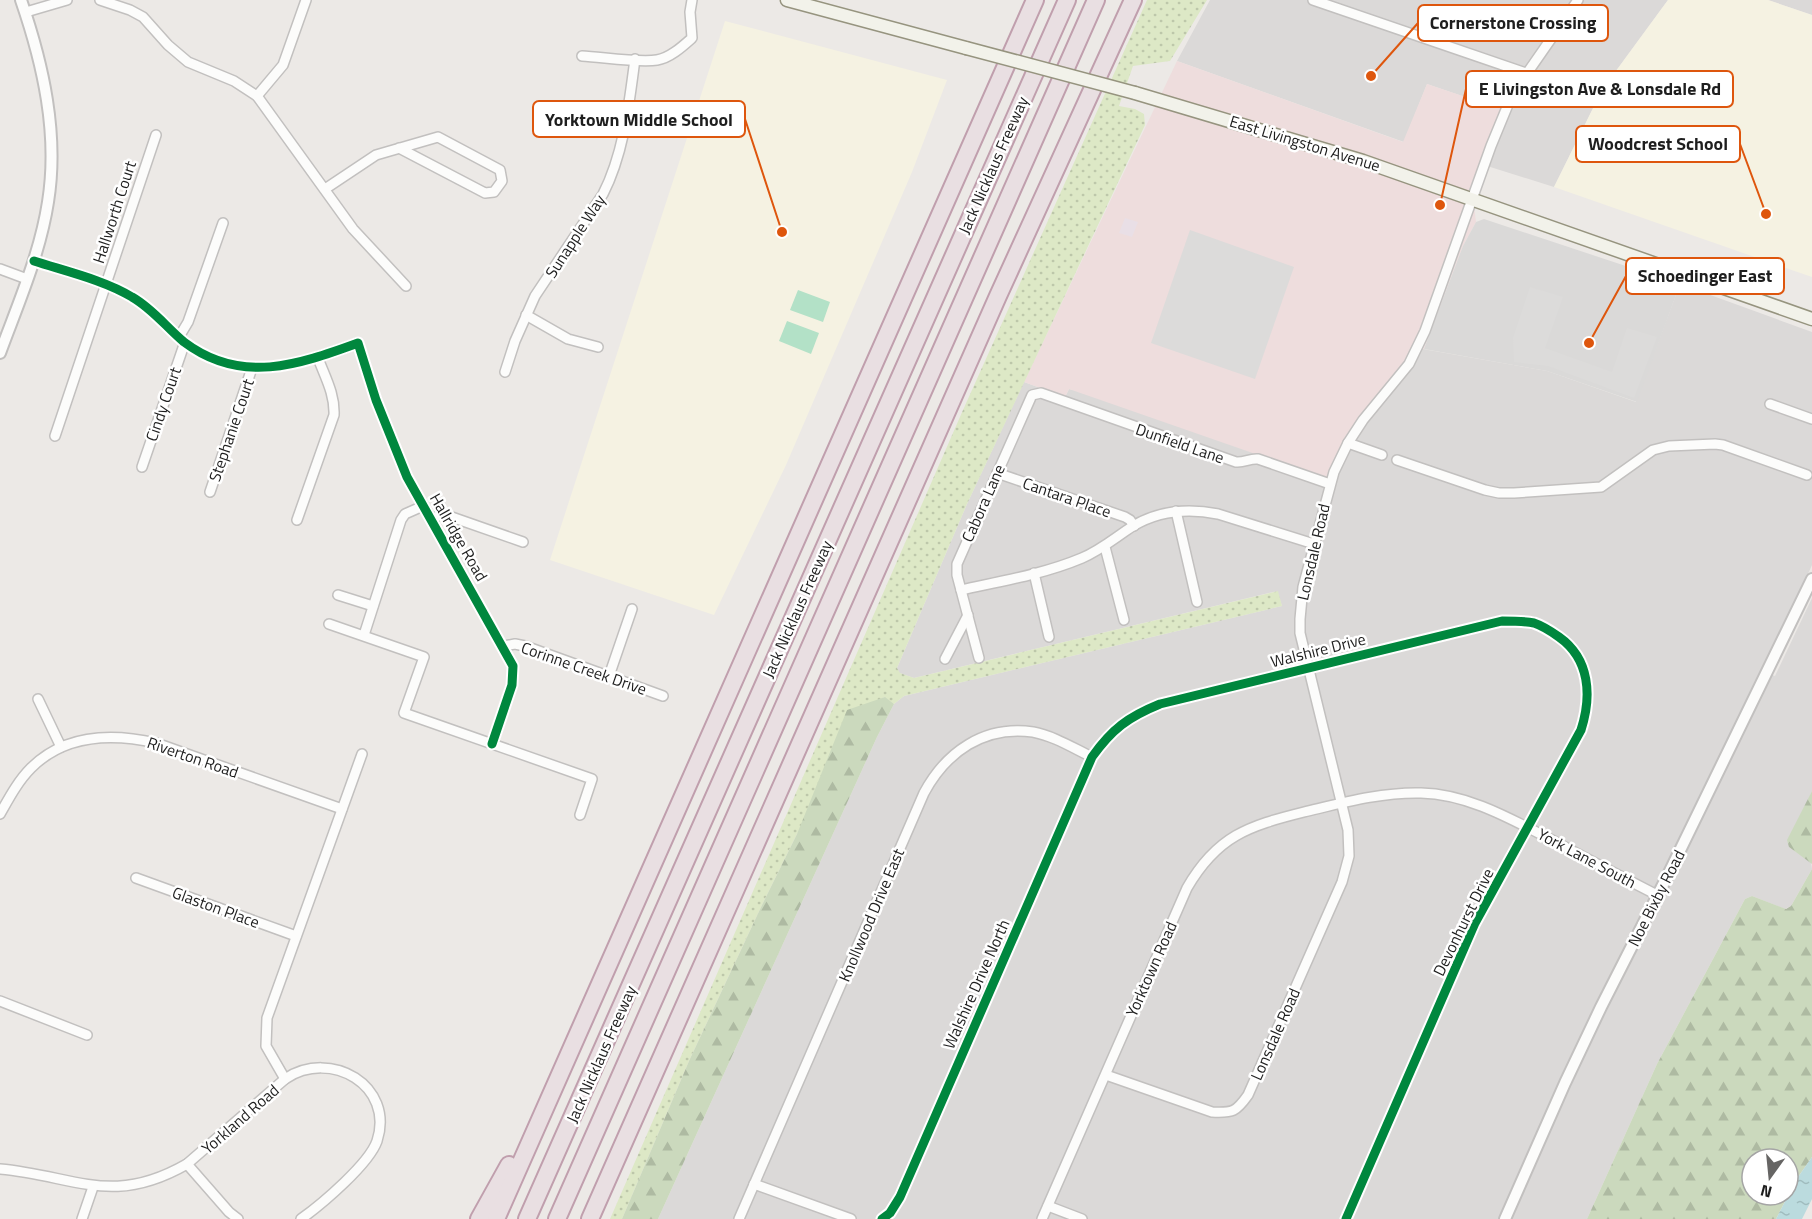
<svg xmlns="http://www.w3.org/2000/svg" width="1812" height="1219" font-family="'Titillium Web',sans-serif">
	<style>
		.residential { fill: #dbd9d8 }
		.commercial { fill: #edd }
		.industrial { fill: #e9dfe6 }
		.education { fill: #f5f2e2 }
		.religious { fill: #dad9d8 }
		.grass { fill: url(#grass-dots) }
		.forest { fill: url(#forest-firs); fill-rule: evenodd }
		.pitch { fill: #b3e1c7 }
		.parking { fill: #dcdbda }
		.water { fill: url(#water-ripples) }
		.lines { fill: none; stroke-linecap: round; stroke-linejoin: round }
		.minor-casing { stroke: #c2c0bf; stroke-width: 12 }
		.tertiary-casing { stroke: #c2c0bf; stroke-width: 14 }
		.secondary-casing { stroke: #96947f; stroke-width: 15 }
		.motorway-casing { stroke: #c09fad; stroke-width: 20 }
		.minor { stroke: #fcfcfb; stroke-width: 9 }
		.tertiary { stroke: #fcfcfb; stroke-width: 10 }
		.secondary { stroke: #f2f2ea; stroke-width: 12 }
		.motorway { stroke: #e9dfe2; stroke-width: 16 }
		.secondary-bridge-casing { stroke: #96947f; stroke-width: 15; stroke-linecap: butt }
		.secondary-bridge { stroke: #f2f2ea; stroke-width: 12 }
		.cycleway-casing { stroke: #fff; stroke-width: 13 }
		.cycleway { stroke: #00873e; stroke-width: 9 }
		.labels { text-anchor: middle; stroke-width: 5; stroke-linejoin: round; paint-order: stroke }
		.street-label { font-size: 16px; fill: #1e1e1e; stroke: #fff }
		.leader { fill: none; stroke: #de560d; stroke-width: 2 }
		.callout-dot { fill: #de560d; stroke: #fff; stroke-width: 2 }
		.callout { fill: #fff; stroke: #de560d; stroke-width: 2 }
		.callout-label { font-size: 18px; text-anchor: middle; font-weight: bold; fill: #1e1e1e }
	</style>
	<defs>
		<pattern id="grass-dots" width="8" height="8" patternUnits="userSpaceOnUse" patternTransform="scale(1.5)"><rect width="8" height="8" fill="#dde8c6"/><path d="M2 2h.1M6 6h.1" fill="none" stroke="#bdc7aa" stroke-width="1.8" stroke-linecap="round"/></pattern>
		<pattern id="forest-firs" width="22" height="20" patternUnits="userSpaceOnUse" patternTransform="scale(1.5)"><rect width="22" height="20" fill="#cbd9bd"/><path d="M5 1l3.5 6h-7zM16 11l3.5 6h-7z" fill="#aebaa2"/></pattern>
		<pattern id="water-ripples" width="26" height="14" patternUnits="userSpaceOnUse" patternTransform="scale(1.5)"><rect width="26" height="14" fill="#bbdbde"/><path d="M2 4q2-2 4 0t4 0M15 11q2-2 4 0t4 0" fill="none" stroke="#a0bcbe"/></pattern>
	</defs>
	<rect width="100%" height="100%" fill="#ece9e6"/>
	<g class="residential">
		<polygon points="1210,0 1668,0 1602,90 1554,187 1484,165 1503,110 1427,84 1404,142 1177,61"/>
		<polygon points="1768,0 1812,0 1812,15"/>
		<polygon points="1680,284 1812,332 1812,565 1764,672 1775,676 1812,598 1812,791 1789,847 1811,862 1812,869 1791,906 1785,909 1752,896 1745,899 1657,1064 1587,1219 658,1219 877,737 894,704 904,696 1282,606 1277,591 914,678 899,673 897,668 967,504 1024,382 1065,397 1069,389 1343,452 1417,348 1547,371 1636,402"/>
	</g>
	<polygon class="commercial" points="1177,61 1403,142 1427,84 1504,110 1473,196 1476,222 1463,246 1424,349 1417,348 1343,452 1330,480 1069,389 1065,397 1024,382"/>
	<polygon class="industrial" points="1125,218 1138,222 1132,237 1119,233"/>
	<g class="education">
		<polygon points="1668,0 1768,0 1812,15 1812,277 1554,187 1602,90"/>
		<polygon points="725,21 947,80 912,172 786,465 714,615 550,560"/>
	</g>
	<polygon class="religious" points="1484,219 1680,284 1637,402 1547,371 1424,349 1463,246 1476,222"/>
	<polygon class="grass" points="1147,0 1207,0 1170,61 1133,66 1119,106 1135,109 1144,114 1145,125 967,504 897,668 900,673 914,678 1278,591 1282,606 904,696 894,704 884,697 797,834 762,905 689,1061 622,1219 610,1219 963,410"/>
	<g class="forest">
		<polygon points="885,697 894,704 877,737 658,1219 622,1219 689,1061 762,905 797,834 847,710"/>
		<polygon points="1812,791 1812,864 1789,847 1787,840"/>
		<path d="M 1812,869 L 1812,1157 L 1796,1180 L 1776,1219 L 1587,1219 L 1657,1064 L 1745,899 L 1752,896 L 1786,909 L 1791,906 ZM 1752,1159 L 1788,1159 L 1788,1195 L 1752,1195 Z"/>
	</g>
	<g class="pitch">
		<polygon points="798,290 830,302 823,322 790,310"/>
		<polygon points="787,321 819,333 811,354 779,341"/>
	</g>
	<g class="parking">
		<polygon points="1190,230 1294,267 1255,379 1151,343"/>
		<polygon points="1530,287 1563,297 1545,348 1612,372 1627,328 1657,337 1634,398 1548,366 1514,362 1513,338"/>
	</g>
	<polygon class="water" points="1812,1157 1812,1199 1802,1219 1776,1219 1796,1180"/>
	<g class="lines">
		<g class="minor-casing">
			<g id="minor">
				<polyline points="100,0 130,10 143,17 168,45 188,62 234,81 257,96 353,229 406,286"/>
				<polyline points="1313,0 1526,73"/>
				<polyline points="26,12 67,0"/>
				<path d="M 582,56 C 602,57 639,63 657,60 C 670,58 683,46 692,38 L 690,12 L 692,0"/>
				<polyline points="257,96 283,65 306,0"/>
				<polyline points="325,189 376,155 438,137 500,170 502,181 494,192 485,193 399,148"/>
				<path d="M 34,261 C 65,271 104,280 132,297 C 153,309 166,327 184,342 C 241,385 298,365 358,343 L 376,400 L 407,477 L 513,666 L 512,685 L 492,744"/>
				<polyline points="0,269 27,279"/>
				<polyline points="526,315 568,339 598,347"/>
				<polyline points="179,337 188,322 223,223"/>
				<path d="M 505,372 L 515,341 L 535,296 L 603,194 C 624,153 629,104 635,59"/>
				<polyline points="1770,404 1812,419"/>
				<polyline points="55,436 156,135"/>
				<polyline points="1348,443 1382,455"/>
				<polyline points="1397,460 1485,490 1499,493 1514,493 1601,487 1653,450 1669,446 1715,444 1723,445 1807,475"/>
				<polyline points="142,467 185,342"/>
				<polyline points="997,473 1125,517 1130,520 1134,526"/>
				<polyline points="210,492 252,368"/>
				<polyline points="1176,511 1197,602"/>
				<polyline points="431,519 443,514 523,542"/>
				<path d="M 297,520 L 334,415 C 335,394 325,377 318,358"/>
				<polyline points="1105,547 1124,620"/>
				<polyline points="1034,573 1049,637"/>
				<path d="M 961,590 C 1002,581 1044,574 1082,558 C 1101,550 1116,537 1133,526 C 1160,510 1188,508 1218,514 L 1314,544"/>
				<polyline points="338,595 373,606"/>
				<polyline points="329,624 424,657 404,713 592,779 580,815"/>
				<polyline points="364,635 401,520 405,514 423,506"/>
				<polyline points="504,646 515,644 525,646 663,696"/>
				<path d="M 979,658 L 957,575 L 957,564 L 1032,395 L 1041,393 L 1236,462 C 1244,463 1250,458 1258,459 L 1330,484"/>
				<polyline points="945,659 968,615"/>
				<polyline points="609,676 632,609"/>
				<polyline points="38,699 61,747"/>
				<path d="M 0,814 C 9,798 18,781 31,768 C 65,734 112,733 156,743 L 342,809"/>
				<polyline points="136,878 296,936"/>
				<polyline points="0,1001 87,1035"/>
				<path d="M 1106,1075 L 1212,1112 C 1233,1113 1236,1112 1248,1095 L 1342,882 L 1349,856 L 1348,830 L 1300,633 L 1300,619 L 1303,587 L 1334,472 L 1348,443 L 1363,420 L 1409,364 L 1425,331 L 1491,146 L 1512,95 L 1578,0"/>
				<polyline points="285,1079 266,1046 267,1018 362,754"/>
				<polyline points="187,1164 229,1212 238,1219"/>
				<path d="M 0,1169 C 76,1176 112,1207 187,1164 L 285,1079 C 331,1048 395,1086 377,1141 C 369,1164 322,1204 301,1219"/>
				<polyline points="754,1184 851,1219"/>
				<polyline points="1048,1206 1082,1219"/>
				<polyline points="82,1219 93,1187"/>
				<path d="M 739,1219 L 924,793 C 946,752 984,725 1033,732 C 1054,736 1073,748 1092,757"/>
				<path d="M 882,1219 L 890,1213 L 900,1197 L 1092,757 C 1112,729 1128,717 1160,704 L 1502,621 C 1513,621 1524,621 1534,623 C 1543,626 1552,632 1559,637 C 1590,659 1592,696 1581,730 L 1475,923 L 1346,1219"/>
				<path d="M 1042,1219 L 1187,888 C 1217,836 1248,826 1304,812 C 1342,803 1381,792 1421,793 C 1468,794 1511,819 1552,840 C 1587,859 1622,877 1657,895"/>
			</g>
		</g>
		<g class="tertiary-casing">
			<g id="tertiary">
				<path d="M 0,353 C 18,304 40,254 48,202 C 59,134 43,64 21,0"/>
				<polyline points="1505,1219 1565,1083 1601,1007 1669,873 1812,579"/>
			</g>
		</g>
		<g class="secondary-casing">
			<g id="secondary">
				<polyline points="787,0 966,48"/>
				<polyline points="1135,93 1363,161 1812,319"/>
			</g>
		</g>
		<g class="motorway-casing">
			<g id="motorway">
				<polyline points="479,1219 509,1165"/>
				<polyline points="496,1219 1035,0"/>
				<polyline points="527,1219 1067,0"/>
				<polyline points="557,1219 1096,0"/>
				<polyline points="590,1219 998,296 1133,0"/>
			</g>
		</g>
		<use href="#minor" class="minor"/>
		<use href="#tertiary" class="tertiary"/>
		<use href="#secondary" class="secondary"/>
		<use href="#motorway" class="motorway"/>
		<g class="secondary-bridge-casing">
			<polyline id="secondary-bridge" points="966,48 1135,93"/>
		</g>
		<use href="#secondary-bridge" class="secondary-bridge"/>
		<g class="cycleway-casing">
			<g id="cycleway">
				<path d="M 34,261 C 65,271 104,280 132,297 C 153,309 166,327 184,342 C 241,385 298,365 358,343 L 376,400 L 407,477 L 513,666 L 512,685 L 492,744"/>
				<path d="M 882,1219 L 890,1213 L 900,1197 L 1092,757 C 1112,729 1128,717 1160,704 L 1502,621 C 1513,621 1524,621 1534,623 C 1543,626 1552,632 1559,637 C 1590,659 1592,696 1581,730 L 1475,923 L 1346,1219"/>
			</g>
		</g>
		<use href="#cycleway" class="cycleway"/>
	</g>
	<g class="labels">
		<g class="street-label">
			<text transform="translate(1305 143) rotate(17)" y="6">East Livingston Avenue</text>
			<text transform="translate(993 165) rotate(-66)" y="6">Jack Nicklaus Freeway</text>
			<text transform="translate(114 212) rotate(-72)" y="6">Hallworth Court</text>
			<text transform="translate(575 236) rotate(-57)" y="6">Sunapple Way</text>
			<text transform="translate(163 404) rotate(-71)" y="6">Cindy Court</text>
			<text transform="translate(231 430) rotate(-71)" y="6">Stephanie Court</text>
			<text transform="translate(1180 443) rotate(19)" y="6">Dunfield Lane</text>
			<text transform="translate(1067 497) rotate(19)" y="6">Cantara Place</text>
			<text transform="translate(983 503) rotate(-66)" y="6">Cabora Lane</text>
			<text transform="translate(459 537) rotate(60)" y="6">Hallridge Road</text>
			<text transform="translate(1313 552) rotate(-77)" y="6">Lonsdale Road</text>
			<text transform="translate(797 609) rotate(-66)" y="6">Jack Nicklaus Freeway</text>
			<text transform="translate(1318 650) rotate(-14)" y="6">Walshire Drive</text>
			<text transform="translate(584 668) rotate(19)" y="6">Corinne Creek Drive</text>
			<text transform="translate(193 757) rotate(19)" y="6">Riverton Road</text>
			<text transform="translate(1587 858) rotate(28)" y="6">York Lane South</text>
			<text transform="translate(1656 898) rotate(-63)" y="6">Noe Bixby Road</text>
			<text transform="translate(216 907) rotate(20)" y="6">Glaston Place</text>
			<text transform="translate(871 915) rotate(-67)" y="6">Knollwood Drive East</text>
			<text transform="translate(1463 922) rotate(-64)" y="6">Devonhurst Drive</text>
			<text transform="translate(1151 969) rotate(-66)" y="6">Yorktown Road</text>
			<text transform="translate(976 984) rotate(-66)" y="6">Walshire Drive North</text>
			<text transform="translate(1275 1034) rotate(-66)" y="6">Lonsdale Road</text>
			<text transform="translate(601 1054) rotate(-66)" y="6">Jack Nicklaus Freeway</text>
			<text transform="translate(240 1119) rotate(-41)" y="6">Yorkland Road</text>
		</g>
	</g>
	<path class="leader" d="M1371 76L1418 23M1440 205L1466 89M782 232L745 119M1766 214L1740 144M1589 343L1626 276"/>
	<g class="callout-dot">
		<circle cx="1371" cy="76" r="6"/>
		<circle cx="1440" cy="205" r="6"/>
		<circle cx="782" cy="232" r="6"/>
		<circle cx="1766" cy="214" r="6"/>
		<circle cx="1589" cy="343" r="6"/>
	</g>
	<g class="callout">
		<rect x="1418" y="5" width="190" height="36" rx="6"/>
		<rect x="1466" y="71" width="267" height="36" rx="6"/>
		<rect x="533" y="101" width="212" height="36" rx="6"/>
		<rect x="1576" y="126" width="164" height="36" rx="6"/>
		<rect x="1626" y="258" width="158" height="36" rx="6"/>
	</g>
	<g class="callout-label">
		<text x="1513" y="29">Cornerstone Crossing</text>
		<text x="1600" y="95">E Livingston Ave &amp; Lonsdale Rd</text>
		<text x="639" y="126">Yorktown Middle School</text>
		<text x="1658" y="150">Woodcrest School</text>
		<text x="1705" y="282">Schoedinger East</text>
	</g>
	<g transform="translate(1770 1177) rotate(195)"><circle r="28" fill="#ffffff" stroke="#a5a5a5" stroke-width="1.5"/>
	<path d="M0-4.5L10 22L0 15L-10 22Z" fill="#666564"/>
	<text y="-9" font-size="16" font-weight="bold" text-anchor="middle" fill="#1e1e1e">N</text>
	</g>
</svg>
